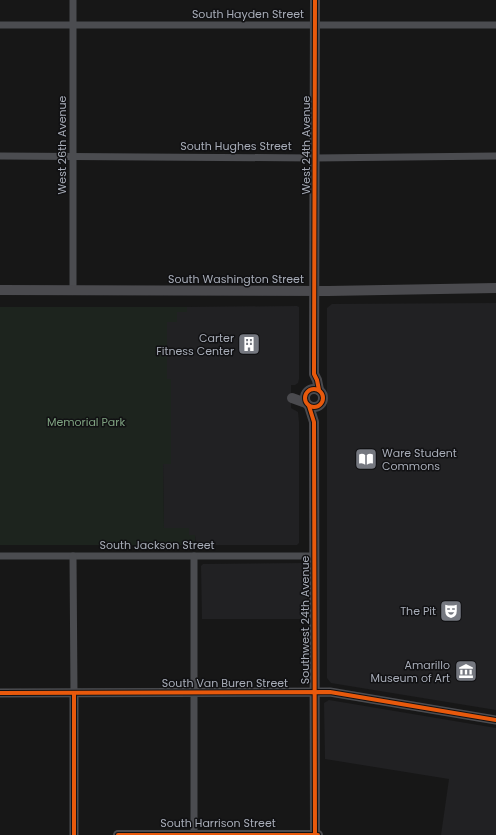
<svg xmlns="http://www.w3.org/2000/svg" width="496" height="835" font-family="Poppins,sans-serif">
	<style>
		.built { fill: #212123 }
		.green { fill: #1d241e }
		.lines { fill: none; stroke-linecap: round; stroke-linejoin: round }
		.minor { stroke: #4b4c50; stroke-width: 7 }
		.tertiary { stroke: #4b4c50; stroke-width: 9 }
		.secondary { stroke: #4a4a4e; stroke-width: 10 }
		.cycleway-casing { stroke: #111113; stroke-width: 6 }
		.cycleway { stroke: #e8590c; stroke-width: 4 }
		.labels { text-anchor: middle; stroke-width: 3; stroke-linejoin: round; paint-order: stroke }
		.street-label { font-size: 11px; fill: #a8adb8; stroke: #111113 }
		.poi-label { font-size: 11px; fill: #a8adb8; stroke: #111113; text-anchor: end }
		.park-label { font-size: 11px; fill: #7fa381; stroke: #111113 }
	</style>
	<rect width="100%" height="100%" fill="#171717"/>
	<g class="built">
		<polygon points="496,303 496,710 331,683 327,678 327,308 332,304"/>
		<polygon points="297,306 299,307 299,379 298,383 295,385 291,385 291,408 298,412 299,422 299,543 297,545 196,545 195,535 189,535 164,528 163,464 171,464 171,380 167,379 167,322 177,312 187,312 187,307"/>
		<polygon points="305,563 307,565 307,619 202,619 201,566 203,564"/>
		<polygon points="329,700 496,728 496,835 441,835 449,779 325,759 324,703"/>
	</g>
	<polygon class="green" points="0,307 187,307 187,312 177,312 177,322 167,322 167,379 171,379 171,464 163,464 164,528 189,528 189,535 195,535 195,545 0,545"/>
	<g class="lines">
		<g class="minor">
			<polyline points="0,25 496,25"/>
			<polyline points="0,156 315,158 496,156"/>
			<polyline points="73,290 73,0"/>
			<polyline points="0,556 314,556"/>
			<polyline points="73,556 74,693"/>
			<polyline points="194,556 194,835"/>
		</g>
		<g class="tertiary">
			<polyline points="0,693 330,692 496,720"/>
			<polyline points="74,693 74,835"/>
		</g>
		<g class="secondary">
			<polyline points="315,0 314,374 317,380 319,390"/>
			<polyline points="0,290 328,291 496,288"/>
			<circle cx="314" cy="398" r="9"/>
			<polyline points="292,398 306,403"/>
			<polyline points="309,406 314,422 315,835"/>
			<polyline points="118,835 318,835"/>
		</g>
		<g class="cycleway-casing">
			<g id="cycleway">
				<polyline points="315,0 314,374 317,380 319,390"/>
				<circle cx="314" cy="398" r="9"/>
				<polyline points="309,406 314,422 315,835"/>
				<polyline points="0,693 330,692 496,720"/>
				<polyline points="74,693 74,835"/>
				<polyline points="118,835 318,835"/>
			</g>
		</g>
		<use href="#cycleway" class="cycleway"/>
	</g>
	<defs>
		<g id="building-square" transform="scale(1.15)"><rect x="-9" y="-9" width="18" height="18" rx="4" fill="#757880" stroke="#111113"/><path d="M-4-6H4V6H1V3H-1V6H-4ZM-2.5-4.3h1.7v1.8h-1.7ZM.8-4.3h1.7v1.8H.8ZM-2.5-1h1.7V.8h-1.7ZM.8-1h1.7V.8H.8Z" fill="#fff"/></g>
		<g id="library-square" transform="scale(1.15)"><rect x="-9" y="-9" width="18" height="18" rx="4" fill="#757880" stroke="#111113"/><path d="M-6-4Q-3-5.5-.7-3.5V5Q-3 3-6 4ZM6-4Q3-5.5 .7-3.5V5Q3 3 6 4Z" fill="#fff"/></g>
		<g id="theatre-square" transform="scale(1.15)"><rect x="-9" y="-9" width="18" height="18" rx="4" fill="#757880" stroke="#111113"/><path d="M-5-5.5Q0-4 5-5.5V0Q5 5 0 6Q-5 5-5 0ZM-3.3-2.5H-1v1.5H-3.3ZM1-2.5H3.3v1.5H1ZM-2.8 1Q0 5.5 2.8 1Z" fill="#fff"/></g>
		<g id="museum-square" transform="scale(1.15)"><rect x="-9" y="-9" width="18" height="18" rx="4" fill="#757880" stroke="#111113"/><path d="M0-6L6-3V-2H-6V-3ZM-5-1h2V3h-2ZM-1-1h2V3h-2ZM3-1h2V3H3ZM-6 4H6V6H-6Z" fill="#fff"/></g>
	</defs>
	<g fill-rule="evenodd">
		<use href="#building-square" x="249" y="344"/>
		<use href="#library-square" x="366" y="459"/>
		<use href="#theatre-square" x="451" y="611"/>
		<use href="#museum-square" x="466" y="671"/>
	</g>
	<g class="labels">
		<g class="street-label">
			<text x="248" y="18">South Hayden Street</text>
			<text transform="translate(62 145) rotate(-90)" y="4">West 26th Avenue</text>
			<text transform="translate(306 145) rotate(-90)" y="4">West 24th Avenue</text>
			<text x="236" y="150">South Hughes Street</text>
			<text x="236" y="283">South Washington Street</text>
			<text x="157" y="549">South Jackson Street</text>
			<text transform="translate(305 620) rotate(-90)" y="4">Southwest 24th Avenue</text>
			<text x="225" y="687">South Van Buren Street</text>
			<text x="218" y="827">South Harrison Street</text>
		</g>
		<g class="poi-label">
			<text x="234" y="342">Carter<tspan x="234" dy="13">Fitness Center</tspan></text>
			<text x="382" y="457" text-anchor="start">Ware Student<tspan x="382" dy="13">Commons</tspan></text>
			<text x="436" y="615">The Pit</text>
			<text x="450" y="669">Amarillo<tspan x="450" dy="13">Museum of Art</tspan></text>
		</g>
		<g class="park-label">
			<text x="86" y="426">Memorial Park</text>
		</g>
	</g>
</svg>
